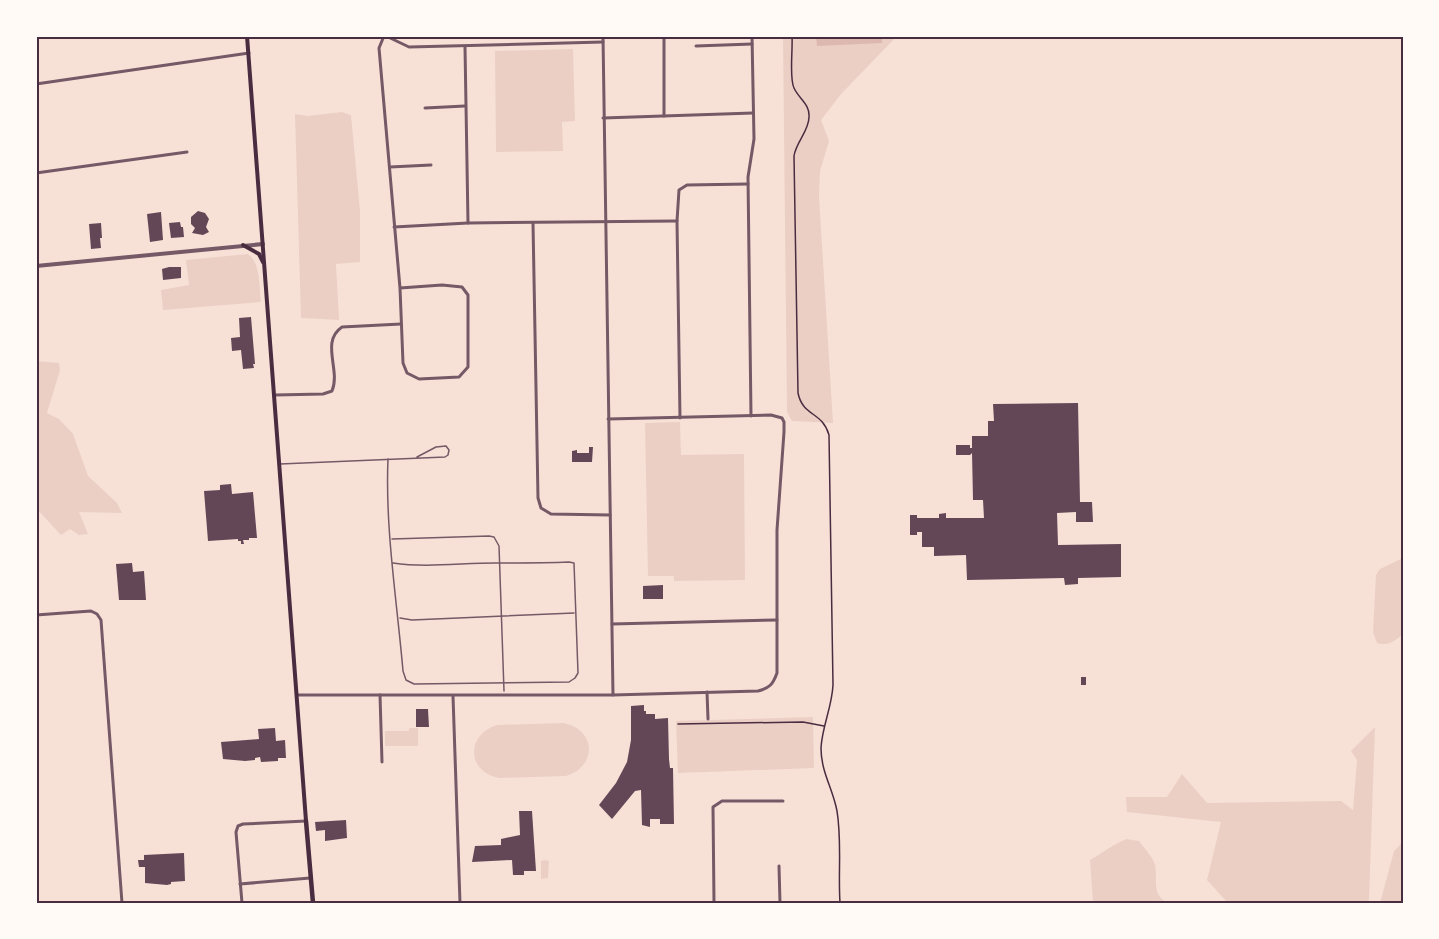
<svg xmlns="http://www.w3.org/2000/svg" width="1439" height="939" font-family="Ubuntu,sans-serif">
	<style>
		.green { fill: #ebcfc5 }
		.water { fill: #dcb8b0 }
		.building { fill: #644757 }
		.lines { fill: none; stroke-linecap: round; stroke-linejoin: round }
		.path { stroke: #4a2c40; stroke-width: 1.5 }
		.service { stroke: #755966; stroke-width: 1.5 }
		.minor { stroke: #755966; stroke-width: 3 }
		.tertiary { stroke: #755966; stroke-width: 4 }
		.secondary { stroke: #4a2c40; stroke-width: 4 }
		.primary { stroke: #4a2c40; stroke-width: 4.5 }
		.neatline { fill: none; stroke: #4a2c40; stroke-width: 2 }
	</style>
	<rect width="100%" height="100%" fill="#f7e1d7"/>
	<g class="green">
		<polygon points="783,36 897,36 841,94 821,120 829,141 820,171 819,197 833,423 792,421 787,412"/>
		<polygon points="573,49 575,121 562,122 563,151 496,152 495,51"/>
		<polygon points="342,112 351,115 360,211 360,262 336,264 339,320 301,318 295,114 308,116"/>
		<path d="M 248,254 C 261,263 259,288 261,302 L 163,310 L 161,290 L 189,285 L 186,260 Z"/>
		<polygon points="36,361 59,363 60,370 47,413 59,419 73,434 88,476 117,503 122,513 79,512 88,534 79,535 70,529 61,535 36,508"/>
		<polygon points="680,422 681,455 744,454 745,580 674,581 674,576 648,576 645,423"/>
		<path d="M 1403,558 L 1403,634 C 1395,641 1389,646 1377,643 L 1373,632 L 1376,575 L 1380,569 Z"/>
		<polygon points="813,717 814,768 678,773 676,721"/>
		<path d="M 563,723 C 596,729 598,766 566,776 L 499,778 C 467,772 465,735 497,725 Z"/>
		<polygon points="1375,727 1369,900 1367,903 1228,903 1207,880 1221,822 1127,812 1126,797 1167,797 1182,774 1207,803 1341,801 1353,810 1357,760 1351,751"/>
		<polygon points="409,728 418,728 418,746 385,746 385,731 409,731"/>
		<path d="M 1127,839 L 1139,841 C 1144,848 1153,857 1155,865 C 1158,880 1151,895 1168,903 L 1093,903 L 1090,860 C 1103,853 1113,844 1127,839 Z"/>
		<polygon points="1403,842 1403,903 1380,903 1394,851"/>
		<polygon points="545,860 549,861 548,878 541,879 541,861"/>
	</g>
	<polygon class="water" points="816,36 882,36 882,43 817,46"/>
	<g class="building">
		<polygon points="198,211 205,213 209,219 206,227 209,232 203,235 192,233 195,228 191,224 191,217"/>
		<polygon points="161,212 163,240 150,242 147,214"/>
		<polygon points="180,222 181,227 183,227 184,237 171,238 169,223"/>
		<polygon points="101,223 102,238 100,238 101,248 91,249 89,224"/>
		<polygon points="169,267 181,267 181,278 163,280 162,269"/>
		<polygon points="251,317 255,364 253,364 254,368 243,369 241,350 232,351 231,338 240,337 239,318"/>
		<polygon points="1078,403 1080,502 1092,502 1093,522 1076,522 1076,512 1057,513 1058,545 1121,544 1121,577 1078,578 1078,584 1065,585 1064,578 967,580 966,555 934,556 934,547 922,547 922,532 917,532 917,535 910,535 910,515 917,515 917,518 939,518 939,514 946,513 946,518 984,518 983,500 973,500 972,453 970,455 956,455 956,445 970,445 970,448 972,448 972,436 988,436 988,421 994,421 993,404"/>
		<polygon points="589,447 593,447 592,462 572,462 572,451 577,450 577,453 589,453"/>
		<polygon points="231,484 232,494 253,492 257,538 249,538 249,540 243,540 244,544 241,544 241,541 238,541 238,539 208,541 204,491 220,490 220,485"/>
		<polygon points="132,563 133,572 144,571 146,600 119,600 116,564"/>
		<polygon points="663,585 663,599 643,599 643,586"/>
		<rect x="1081" y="677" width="5" height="8"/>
		<polygon points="644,705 644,711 646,711 646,714 655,714 655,719 668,718 669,759 670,768 673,768 674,824 660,824 660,819 650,819 650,827 642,825 641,790 635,791 612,819 599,805 616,783 627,762 631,740 631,706"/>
		<polygon points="416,709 428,709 429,727 416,727"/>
		<polygon points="275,728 276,741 285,740 286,758 278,758 278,761 261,762 260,757 255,758 255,760 245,761 223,759 221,742 259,739 258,729"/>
		<polygon points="519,811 532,811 536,871 524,871 524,875 513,875 512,860 472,862 475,846 501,845 501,839 520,835"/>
		<polygon points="346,820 347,838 325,841 325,830 316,831 315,822"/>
		<polygon points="184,853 185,881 171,882 171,884 167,885 145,883 145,867 139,867 138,860 144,860 144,855"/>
	</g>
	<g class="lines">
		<g class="path">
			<path d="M 792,36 C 793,50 789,78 794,88 C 799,99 810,104 809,117 C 809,131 796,142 794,156 L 798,393 C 803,417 822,411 829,435 L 833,685 C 832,707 822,727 821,748 C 821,772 833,789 837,811 C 842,841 838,873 840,903"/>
			<polyline points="678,724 803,722 824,726"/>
		</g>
		<g class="service">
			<path d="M 388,459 C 385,529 397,601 403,671 L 406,680 L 414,684 L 569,682 L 575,678 L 578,673 L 574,563 L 569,562 C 544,563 519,563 495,563 C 461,563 426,568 393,563"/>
			<polyline points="280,464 445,457 448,455 449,450 446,446 436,447 417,457"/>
			<polyline points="392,539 489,536 494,537 499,546 504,691"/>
			<polyline points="400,618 412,620 574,613"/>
		</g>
		<g class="minor">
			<polyline points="384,36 379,48 400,288 403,363 407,373 419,379 459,377 468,367 468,295 462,287 442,285 400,288"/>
			<polyline points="386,36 409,47 603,42"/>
			<polyline points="603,36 613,695"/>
			<polyline points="664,36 664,116"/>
			<polyline points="696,46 752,44"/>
			<polyline points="465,47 468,223"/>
			<polyline points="36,84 249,53"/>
			<polyline points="425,108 465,106"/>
			<polyline points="603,118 753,113"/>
			<polyline points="390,167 431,165"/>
			<polyline points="36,173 187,152"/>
			<polyline points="533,223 538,498 541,508 551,514 610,515"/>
			<polyline points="394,227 468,223 677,221"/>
			<path d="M 275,395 L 323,394 L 332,391 C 341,370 320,342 342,327 L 401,324"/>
			<polyline points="751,416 748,177 754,139 752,36"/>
			<polyline points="680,418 677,221 679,190 687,185 748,184"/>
			<polyline points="36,615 91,611 97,614 101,620 122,903"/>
			<polyline points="612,624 777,620"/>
			<polyline points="707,692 708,719"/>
			<path d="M 298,695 L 613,695 L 758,691 C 770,688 773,684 777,673 L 777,530 L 784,432 L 784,422 L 782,418 L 771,415 L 608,419"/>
			<polyline points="380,695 382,762"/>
			<polyline points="453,696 460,903"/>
			<polyline points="779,866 780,903"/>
			<polyline points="240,884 310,878"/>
			<polyline points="242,903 236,832 238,826 243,824 306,821"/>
			<polyline points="714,903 713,807 722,801 783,801"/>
		</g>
		<polyline class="tertiary" points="36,266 263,244"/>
		<g class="secondary">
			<polyline points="247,36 306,821"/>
			<polyline points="243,245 259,254 263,262"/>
		</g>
		<polyline class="primary" points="306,821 313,903"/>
	</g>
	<rect width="1439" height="939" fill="none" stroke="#fffaf5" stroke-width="75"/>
	<rect x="38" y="38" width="1364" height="864" class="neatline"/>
</svg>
